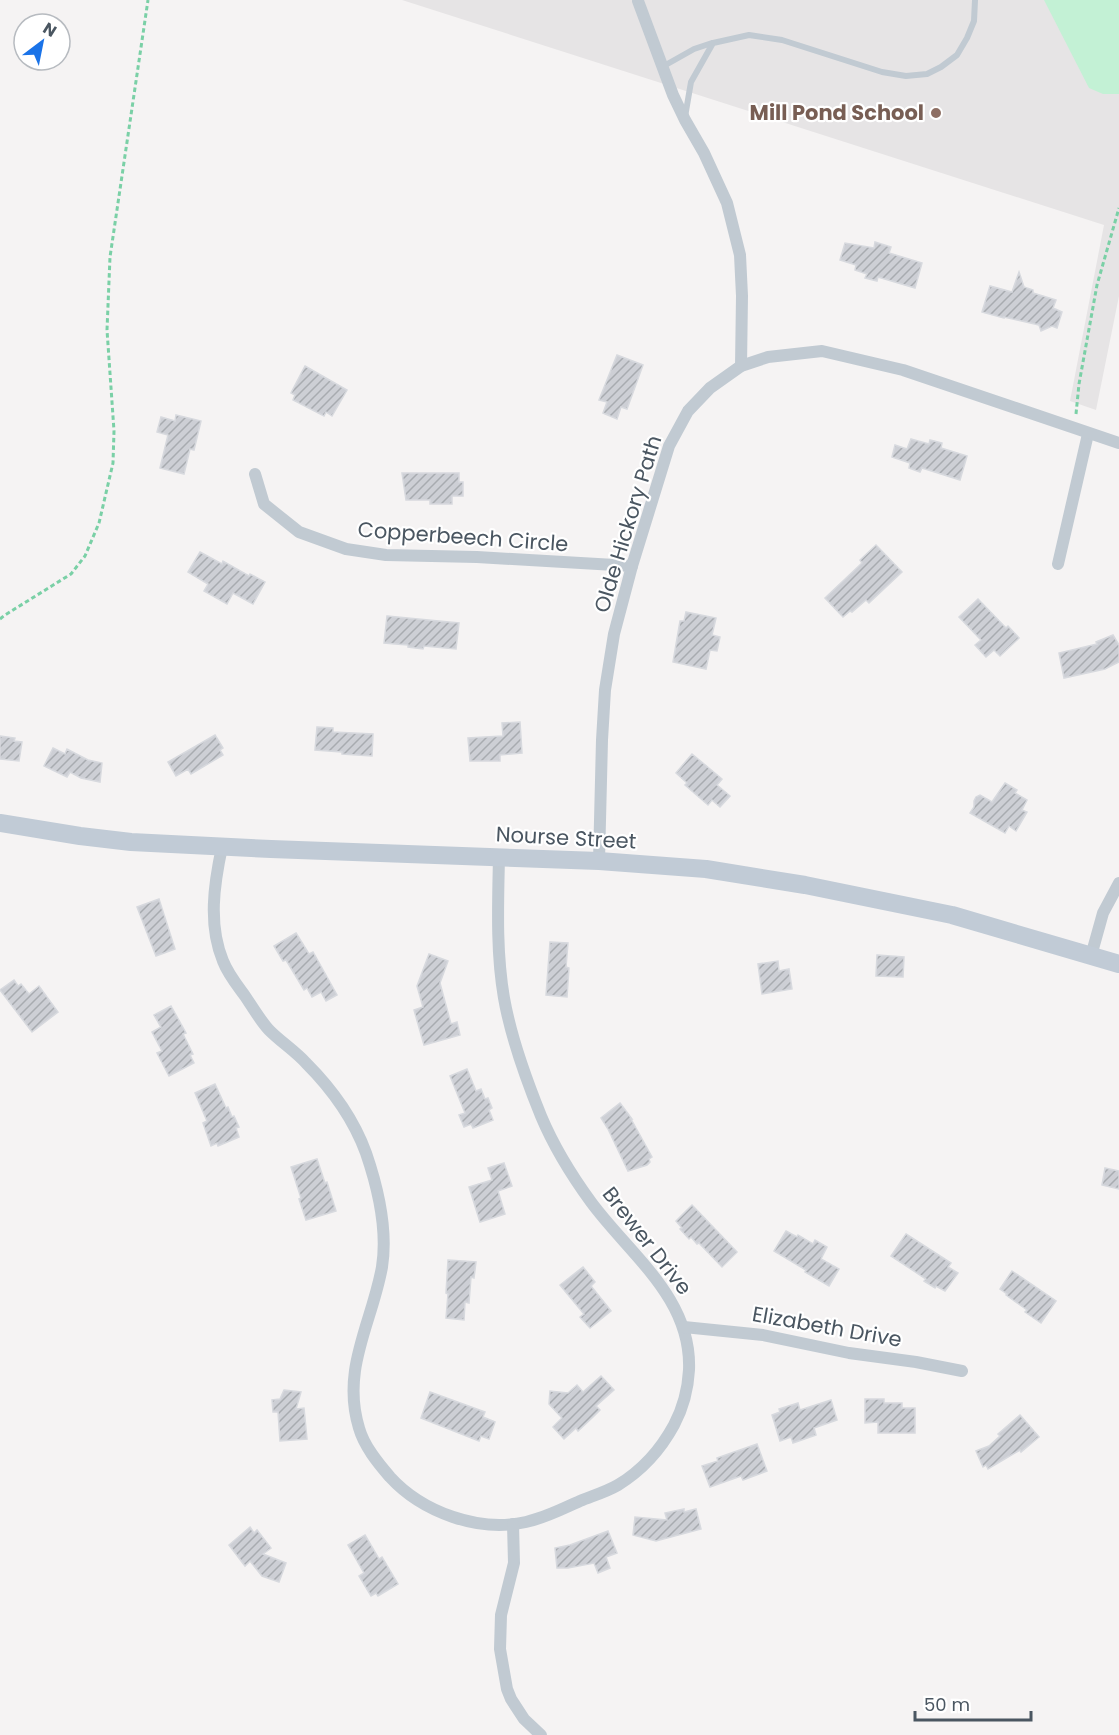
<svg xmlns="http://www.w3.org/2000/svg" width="1119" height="1735" font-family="Poppins,sans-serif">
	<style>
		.education { fill: #e6e4e5 }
		.pitch { fill: #c3f1d5 }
		.building { fill: url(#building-hatch); stroke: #d7d9de; stroke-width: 1.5 }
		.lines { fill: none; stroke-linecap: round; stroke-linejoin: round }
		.path { stroke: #7ad0a6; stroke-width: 3; stroke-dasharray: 4.5 3; stroke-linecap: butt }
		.lane { stroke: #c1cad2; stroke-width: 6 }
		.street { stroke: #c1cad2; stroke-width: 12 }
		.secondary { stroke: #c1cbd6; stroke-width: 18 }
		.education-dot { fill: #8d6e63; stroke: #fff; stroke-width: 2 }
		.labels { text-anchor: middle; stroke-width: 4.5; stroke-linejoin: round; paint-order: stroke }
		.education-label { font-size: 21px; font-weight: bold; fill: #785e54; stroke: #fff; text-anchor: end }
		.street-label { font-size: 21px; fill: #4a5661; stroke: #fff }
	</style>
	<defs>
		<pattern id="building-hatch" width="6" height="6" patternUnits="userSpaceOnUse" patternTransform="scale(1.5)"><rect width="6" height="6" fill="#cdcfd5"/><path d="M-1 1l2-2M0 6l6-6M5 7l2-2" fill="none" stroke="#a8abb0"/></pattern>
	</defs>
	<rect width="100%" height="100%" fill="#f5f3f3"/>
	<polygon class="education" points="402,0 1119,0 1119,296 1096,410 1070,401 1104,225"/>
	<polygon class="pitch" points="1044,0 1119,0 1119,94 1103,94 1089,88"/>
	<g class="building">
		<polygon points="875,242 891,247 889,253 922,263 915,288 878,277 877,281 865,278 867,274 855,270 856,265 840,260 845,243 874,248"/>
		<polygon points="1019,272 1024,287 1033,290 1033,293 1056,300 1053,308 1062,312 1057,328 1052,326 1041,331 1039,325 1004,317 1004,318 982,312 990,286 1012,292"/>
		<polygon points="617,355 643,365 627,409 621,407 617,419 603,413 607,402 599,400"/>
		<polygon points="305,366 347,390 332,416 326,412 324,416 293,400 295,395 291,393"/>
		<polygon points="176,415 201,421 194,450 190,449 184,474 160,468 168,435 157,432 161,417 175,421"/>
		<polygon points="911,439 929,444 930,440 942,443 941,448 967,456 960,480 922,468 920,472 909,468 910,463 892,457 895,445 907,449"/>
		<polygon points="402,473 459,473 459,482 463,482 463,496 452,496 452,504 430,504 430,500 406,500"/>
		<polygon points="876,545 902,572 869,603 866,600 852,612 850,611 843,617 825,598 862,563 860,560"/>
		<polygon points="200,552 222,564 223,561 249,576 250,574 265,582 253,604 233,593 227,604 204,591 208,584 188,572"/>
		<polygon points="978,599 1006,628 1008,626 1019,638 1000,656 994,650 986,657 975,645 981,640 959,617"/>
		<polygon points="686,612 716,618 712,635 720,637 717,651 710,650 706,669 673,662 680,621 684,621"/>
		<polygon points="387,616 459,623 456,649 424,646 423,649 408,647 408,645 384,643"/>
		<polygon points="1113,635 1119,645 1119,662 1105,669 1064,678 1059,653 1097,644 1096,642"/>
		<polygon points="520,722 522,753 500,755 500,761 470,761 468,738 503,736 502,723"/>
		<polygon points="317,727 333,728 333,732 373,734 372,756 342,754 342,752 315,750"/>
		<polygon points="215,735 223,748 220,750 223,755 191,774 188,769 176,776 168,762"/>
		<polygon points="0,736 15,738 14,741 22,742 19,761 0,759"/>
		<polygon points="53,748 65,754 67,749 88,760 102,763 100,782 81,778 70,772 67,777 44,766"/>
		<polygon points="692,754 722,779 717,785 730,796 720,807 712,800 708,805 685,785 687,783 676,773"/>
		<polygon points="1005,783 1017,790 1015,793 1027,800 1022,810 1027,812 1016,831 1009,826 1005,833 970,813 974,807 974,801 976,797 980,795 992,802"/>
		<polygon points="159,899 175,949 156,956 137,907"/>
		<polygon points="296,933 309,954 313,952 337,995 326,1001 321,992 312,997 307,988 304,990 286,960 283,961 274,946"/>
		<polygon points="550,942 568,943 566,967 569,968 567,997 546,995"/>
		<polygon points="429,954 448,961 440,983 451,1024 457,1022 460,1035 424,1045 414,1010 423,1007 417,986"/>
		<polygon points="877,955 904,957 903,977 876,976"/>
		<polygon points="778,961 779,971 789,969 792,989 762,994 758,964"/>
		<polygon points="14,980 18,986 21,984 29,994 39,986 58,1012 32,1032 0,990"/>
		<polygon points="171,1006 186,1033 183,1034 193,1054 190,1055 194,1063 169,1076 157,1053 162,1051 152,1032 161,1027 154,1015"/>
		<polygon points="467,1069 476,1091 481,1089 485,1099 488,1098 492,1108 489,1110 493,1120 473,1128 471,1124 464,1127 459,1115 465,1113 450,1076"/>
		<polygon points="215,1084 226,1108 228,1107 232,1117 234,1116 239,1127 236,1128 239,1137 218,1146 217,1143 211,1146 203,1123 207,1121 195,1093"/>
		<polygon points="620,1103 632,1119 631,1119 652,1157 649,1159 650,1162 647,1165 628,1171 608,1129 601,1118"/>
		<polygon points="317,1159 325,1183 327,1182 336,1211 306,1220 299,1199 301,1198 291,1167"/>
		<polygon points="504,1163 512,1186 498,1191 505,1214 480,1222 469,1187 492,1180 488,1168"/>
		<polygon points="1105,1168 1119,1171 1119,1189 1102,1185"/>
		<polygon points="692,1205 737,1252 722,1267 699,1243 697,1244 691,1237 689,1239 680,1229 682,1228 676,1221"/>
		<polygon points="786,1231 797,1237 798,1235 813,1244 815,1240 827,1247 821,1259 839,1269 829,1286 805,1272 806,1270 774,1251"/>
		<polygon points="906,1234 951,1263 948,1267 958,1273 945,1291 936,1286 935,1288 924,1281 926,1279 891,1256"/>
		<polygon points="448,1260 476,1262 474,1278 471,1277 469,1303 465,1302 464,1320 446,1318 448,1294 446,1293"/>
		<polygon points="583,1267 595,1282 591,1286 611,1311 590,1328 580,1317 584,1314 560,1285"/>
		<polygon points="1012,1271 1056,1301 1041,1323 1025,1312 1027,1310 1006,1295 1007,1294 1000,1289"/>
		<polygon points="601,1376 614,1390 596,1406 600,1410 593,1417 578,1431 576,1428 564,1439 553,1427 562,1418 549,1404 550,1391 568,1393 577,1385 583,1392"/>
		<polygon points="284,1390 301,1392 296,1409 304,1408 307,1439 280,1441 278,1412 273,1412 272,1400 280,1399"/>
		<polygon points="430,1392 485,1412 483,1417 495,1422 489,1439 481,1436 479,1441 421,1418"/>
		<polygon points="865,1399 884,1399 884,1403 902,1403 902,1408 915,1408 915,1433 878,1433 878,1422 865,1423"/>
		<polygon points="831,1400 837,1420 814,1428 816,1435 793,1443 791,1437 780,1441 772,1415 780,1412 779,1409 798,1403 800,1410"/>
		<polygon points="1020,1415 1039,1437 1021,1452 1020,1450 988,1469 986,1465 983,1467 976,1451 989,1446 1000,1436 998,1434"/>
		<polygon points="757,1444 767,1471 743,1480 741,1476 710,1487 702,1466 718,1461 717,1458"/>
		<polygon points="684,1509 684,1512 696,1509 701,1529 656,1541 633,1535 635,1517 667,1520 665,1513"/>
		<polygon points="250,1527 254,1533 257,1530 271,1548 263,1554 286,1563 279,1582 262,1576 250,1561 245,1566 229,1545"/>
		<polygon points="608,1531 617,1553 606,1557 610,1568 598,1573 594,1563 568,1568 557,1568 555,1548 570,1545"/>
		<polygon points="365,1535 379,1559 382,1557 398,1584 378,1596 376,1593 371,1596 359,1576 364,1573 348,1545"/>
	</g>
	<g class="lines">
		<g class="path">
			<polyline points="1076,414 1079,384 1097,285 1119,208"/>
			<polyline points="0,619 5,615 71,574 85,556 99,523 113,463 114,431 107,330 110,257 148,0"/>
		</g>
		<g class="lane">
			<polyline points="662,67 694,49 712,43"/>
			<polyline points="685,117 691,82 713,43 749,35 782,40 882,72 906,76 927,74 941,67 957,55 967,38 974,21 975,0"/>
		</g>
		<g class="street">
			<polyline points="638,1 673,95 685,120 704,153 727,203 740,255 742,296 741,366"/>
			<polyline points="255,474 264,504 299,532 346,549 386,555 477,557 632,566"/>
			<polyline points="1058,564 1088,434"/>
			<path d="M 222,847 C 214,884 208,925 223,961 C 228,974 237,985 245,996 C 253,1008 260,1020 269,1030 C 281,1042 295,1051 306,1063 C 331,1088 354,1120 366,1153 C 378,1188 388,1229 382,1267 C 372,1323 341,1369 359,1428 C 364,1446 378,1463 390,1477 C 422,1512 479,1533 526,1522 C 545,1518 562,1509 580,1501 C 592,1496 606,1492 618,1485 C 641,1471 661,1449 674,1425 C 683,1408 688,1389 689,1370 C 692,1298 630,1255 591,1202 C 572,1176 554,1147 541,1116 C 526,1079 511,1038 504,998 C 496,952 498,904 499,857"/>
			<polyline points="599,861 602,740 605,690 614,634 632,566 669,446 688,411 710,388 741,366 768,357 822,351 903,370 1119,443"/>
			<polyline points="1091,956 1103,913 1119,883"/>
			<polyline points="684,1327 763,1335 849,1353 916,1362 962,1371"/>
			<polyline points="513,1524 514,1563 501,1615 500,1649 507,1689 511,1699 524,1719 541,1735"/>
		</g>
		<polyline class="secondary" points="0,823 80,836 131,842 271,849 599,861 706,869 805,885 952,915 1119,964"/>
	</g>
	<circle class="education-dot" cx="936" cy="113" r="6"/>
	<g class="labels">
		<g class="education-label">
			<text x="924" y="120">Mill Pond School</text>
		</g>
		<g class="street-label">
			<text transform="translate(628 524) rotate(-73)" y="7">Olde Hickory Path</text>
			<text transform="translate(463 537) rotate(4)" y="7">Copperbeech Circle</text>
			<text transform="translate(566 838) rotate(3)" y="7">Nourse Street</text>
			<text transform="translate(647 1241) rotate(52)" y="7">Brewer Drive</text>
			<text transform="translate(827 1327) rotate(10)" y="7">Elizabeth Drive</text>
		</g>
	</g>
	<g transform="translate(42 42) rotate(32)"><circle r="28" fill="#ffffff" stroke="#b7bbc0" stroke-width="1.5"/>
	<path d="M0-4.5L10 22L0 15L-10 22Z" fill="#1a73e8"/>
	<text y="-9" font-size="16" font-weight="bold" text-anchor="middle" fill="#4a5661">N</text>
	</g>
	<path d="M915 1711v9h116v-9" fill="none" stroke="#4a5661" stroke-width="3"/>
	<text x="924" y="1711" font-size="18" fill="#4a5661" stroke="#ffffff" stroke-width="4.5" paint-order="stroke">50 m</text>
</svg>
